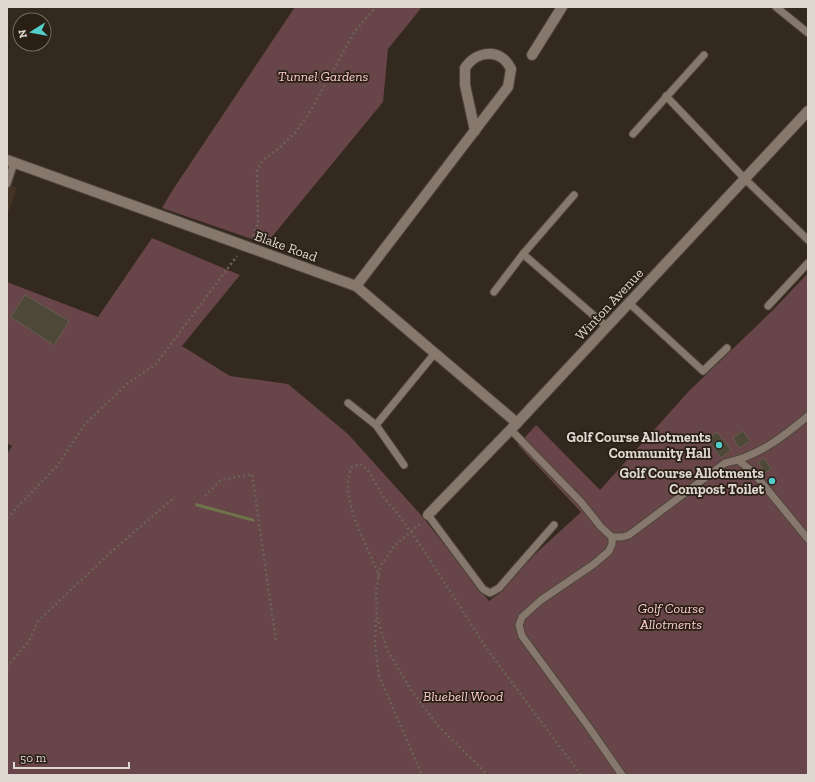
<svg xmlns="http://www.w3.org/2000/svg" width="815" height="782" font-family="'Zilla Slab',serif">
	<style>
		.built { fill: #433425 }
		.green { fill: #684548 }
		.water { fill: #6f754b }
		.building { fill: #4e4839; stroke: #635d4e }
		.lines { fill: none; stroke-linecap: round; stroke-linejoin: round }
		.service-casing { stroke: #4f453c; stroke-width: 9 }
		.minor-casing { stroke: #4f453c; stroke-width: 12 }
		.path { stroke: #6c6258; stroke-width: 2.5; stroke-dasharray: 2 3; stroke-linecap: butt }
		.service { stroke: #86786c; stroke-width: 7 }
		.minor { stroke: #86786c; stroke-width: 10 }
		.poi-dot { fill: #53cdc9; stroke: #2a1f15; stroke-width: 1.5 }
		.labels { text-anchor: middle; stroke-width: 3.5; stroke-linejoin: round; paint-order: stroke }
		.park-label { font-size: 14px; font-style: italic; fill: #fccccf; stroke: #2a1f15 }
		.street-label { font-size: 14px; fill: #dfd8d1; stroke: #2a1f15 }
		.poi-label { font-size: 14px; font-weight: bold; fill: #dfd8d1; stroke: #2a1f15; text-anchor: end }
	</style>
	<rect width="100%" height="100%" fill="#34291e"/>
	<polygon class="built" points="7,184 17,188 7,216"/>
	<g class="green">
		<polygon points="295,7 422,7 388,49 383,102 266,244 162,208 172,191"/>
		<polygon points="152,238 240,275 182,346 230,376 288,384 348,434 421,515 489,601 501,592 534,555 581,512 518,445 536,425 600,490 689,391 773,310 808,273 808,775 7,775 7,454 12,446 7,443 7,282 98,317"/>
	</g>
	<polygon class="water" points="196,503 254,519 255,522 195,506"/>
	<g class="building">
		<polygon points="25,295 69,321 54,345 11,317"/>
		<polygon points="743,431 750,441 739,448 733,438"/>
		<polygon points="717,432 731,450 721,458 708,439"/>
		<polygon points="764,458 771,469 765,473 758,462"/>
	</g>
	<g class="lines">
		<g class="service-casing">
			<g id="service">
				<polyline points="776,7 808,33"/>
				<polyline points="666,96 746,180 808,240"/>
				<polyline points="633,134 704,55"/>
				<polyline points="7,184 14,163"/>
				<polyline points="523,254 607,327"/>
				<polyline points="494,292 523,254 574,195"/>
				<polyline points="629,303 703,371 727,348"/>
				<polyline points="768,306 808,263"/>
				<polyline points="348,403 376,425 404,465"/>
				<polyline points="376,425 435,353"/>
				<path d="M 511,430 L 581,502 L 601,527 L 612,537 L 622,537 L 629,535 L 725,463 C 757,457 783,437 808,416"/>
				<polyline points="738,460 753,472 808,539"/>
				<polyline points="428,515 483,589 490,593 499,588 554,525"/>
				<polyline points="612,537 612,544 609,551 594,564 541,600 522,617 519,625 522,636 588,726 622,775"/>
			</g>
		</g>
		<g class="minor-casing">
			<g id="minor">
				<polyline points="532,55 562,7"/>
				<polyline points="7,160 356,286 517,423"/>
				<path d="M 356,286 L 508,87 L 511,69 C 501,48 477,50 465,68 L 465,85 L 475,131"/>
				<polyline points="428,515 517,423 808,111"/>
			</g>
		</g>
		<g class="path">
			<polyline points="253,236 258,224 257,171 262,161 278,149 295,133 311,110 355,31 376,7"/>
			<polyline points="205,496 221,480 252,474 276,641"/>
			<polyline points="7,518 57,466 85,424 127,384 156,364 237,256"/>
			<polyline points="420,524 394,546 380,567 376,591 377,617 387,649 411,690 439,727 488,775"/>
			<path d="M 379,577 C 369,545 337,500 352,467 L 360,464 L 368,470 L 384,498 L 395,510 L 423,549 L 487,649 L 581,775"/>
			<polyline points="376,620 375,645 379,676 422,775"/>
			<polyline points="7,667 29,641 38,621 111,552 175,497"/>
		</g>
		<use href="#service" class="service"/>
		<use href="#minor" class="minor"/>
	</g>
	<g class="poi-dot">
		<circle cx="719" cy="445" r="4"/>
		<circle cx="772" cy="481" r="4"/>
	</g>
	<g class="labels">
		<g class="park-label">
			<text x="323" y="81">Tunnel Gardens</text>
			<text x="671" y="613">Golf Course<tspan x="671" dy="16">Allotments</tspan></text>
			<text x="463" y="701">Bluebell Wood</text>
		</g>
		<g class="street-label">
			<text transform="translate(286 246) rotate(20)" y="5">Blake Road</text>
			<text transform="translate(609 304) rotate(-47)" y="5">Winton Avenue</text>
		</g>
		<g class="poi-label">
			<text x="711" y="442">Golf Course Allotments<tspan x="711" dy="16">Community Hall</tspan></text>
			<text x="764" y="478">Golf Course Allotments<tspan x="764" dy="16">Compost Toilet</tspan></text>
		</g>
	</g>
	<rect width="815" height="782" fill="none" stroke="#dfd8d1" stroke-width="16"/>
	<g transform="translate(32 32) rotate(259)"><circle r="19" fill="#2a1f15" stroke="#726960"/>
	<path d="M0-3L7 15L0 10L-7 15Z" fill="#53cdc9"/>
	<text y="-6" font-size="11" font-weight="bold" text-anchor="middle" fill="#dfd8d1">N</text>
	</g>
	<path d="M14 762v6h115v-6" fill="none" stroke="#dfd8d1" stroke-width="2"/>
	<text x="20" y="762" font-size="12" fill="#dfd8d1" stroke="#2a1f15" stroke-width="3" paint-order="stroke">50 m</text>
</svg>
